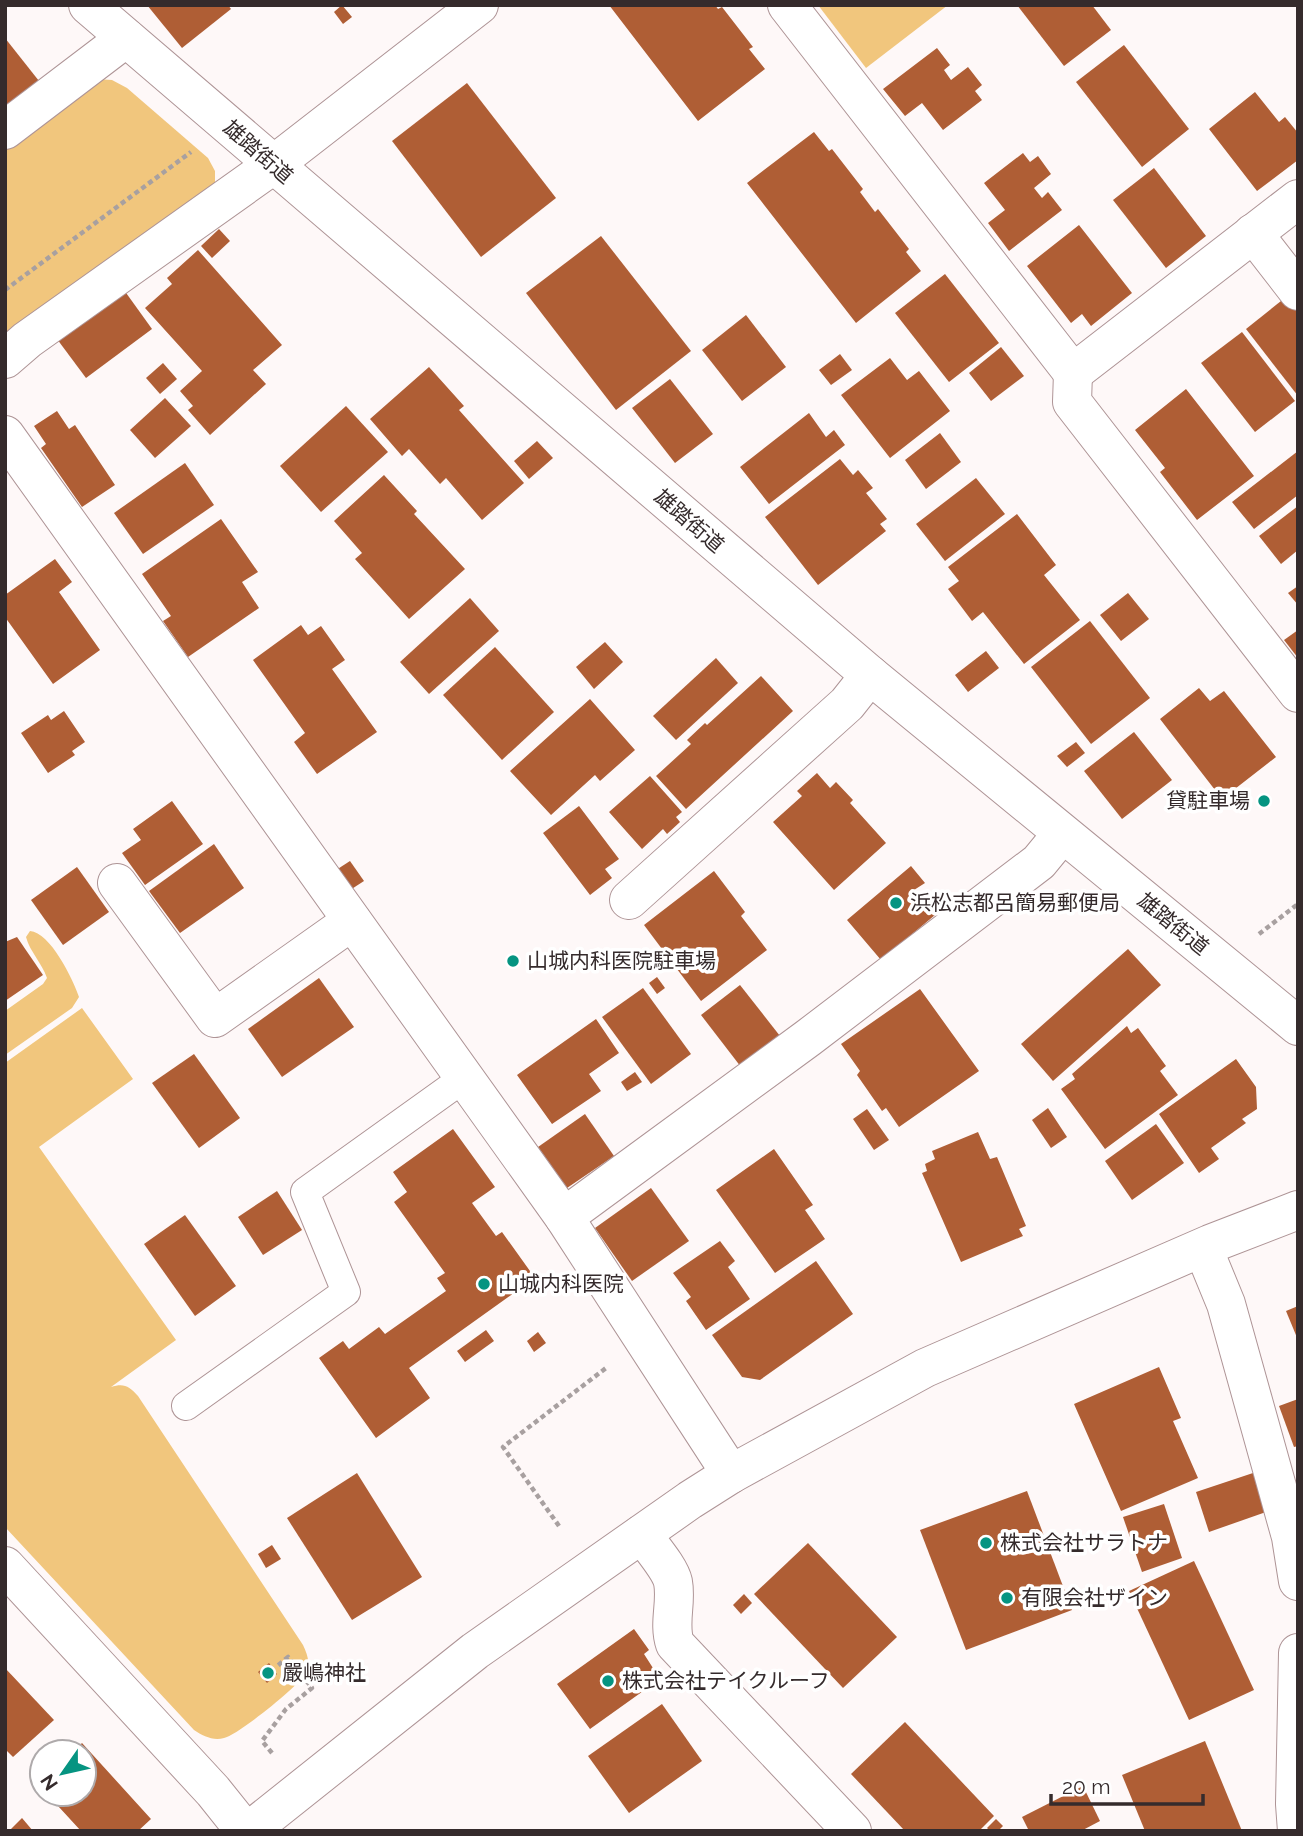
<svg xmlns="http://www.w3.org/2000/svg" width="1303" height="1836" font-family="Raleway,'Noto Sans JP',sans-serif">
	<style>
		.green { fill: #f1c67d }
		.building { fill: #af5e35 }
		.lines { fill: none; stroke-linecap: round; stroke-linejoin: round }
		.service-casing { stroke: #ae9496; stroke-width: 30 }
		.minor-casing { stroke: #ae9496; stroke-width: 40 }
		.tertiary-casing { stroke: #ae9496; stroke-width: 40 }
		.path { stroke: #a8a0a0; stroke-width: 4.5; stroke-dasharray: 5 3.5; stroke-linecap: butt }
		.service { stroke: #fff; stroke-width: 28 }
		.minor { stroke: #fff; stroke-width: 38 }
		.tertiary { stroke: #fff; stroke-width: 38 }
		.poi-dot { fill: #059481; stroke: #fff; stroke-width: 2.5 }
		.labels { text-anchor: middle; stroke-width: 7; stroke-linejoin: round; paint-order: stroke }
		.street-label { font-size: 21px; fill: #352b2c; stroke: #fff }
		.poi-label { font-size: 21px; fill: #352b2c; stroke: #fff; text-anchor: start }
	</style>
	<rect width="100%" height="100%" fill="#fef8f8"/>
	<g class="green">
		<polygon points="818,5 948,5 866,68"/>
		<polygon points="96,79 112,80 127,88 208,158 215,171 215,187 5,344 5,145"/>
		<path d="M 30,931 C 50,932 73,979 79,997 L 72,1008 L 5,1055 L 5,1011 L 43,984 L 47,978 C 42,963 30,952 26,937 Z"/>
		<path d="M 82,1008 L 133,1079 L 39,1147 L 176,1340 L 111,1387 C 124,1383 129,1386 138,1396 L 303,1645 C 307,1654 310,1660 307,1671 C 303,1683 238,1735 224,1738 C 213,1741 203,1736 194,1730 L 5,1527 L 5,1063 Z"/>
	</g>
	<g class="building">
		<polygon points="147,5 228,5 231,9 182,48"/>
		<polygon points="342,5 352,17 343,24 334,12"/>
		<polygon points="609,5 715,5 718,9 722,7 753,47 749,49 765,69 698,121"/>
		<polygon points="1017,5 1092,5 1111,30 1064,66"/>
		<polygon points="5,38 39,81 5,106"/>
		<polygon points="1124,45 1189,129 1142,167 1076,82"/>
		<polygon points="937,48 950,65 944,70 951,80 968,67 982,85 975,91 982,100 943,130 922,103 905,116 883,89"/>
		<polygon points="467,83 556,198 481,257 392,141"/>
		<polygon points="1255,92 1279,122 1285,117 1298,133 1298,160 1257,191 1209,129"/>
		<polygon points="814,132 829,151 832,149 863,189 860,192 875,212 878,209 909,249 906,252 921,271 856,323 747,183"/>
		<polygon points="1023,153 1030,162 1038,156 1051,174 1034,188 1042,198 1048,192 1062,210 1009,251 988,223 1005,210 984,183"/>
		<polygon points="1154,168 1206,236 1166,268 1113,200"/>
		<polygon points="1079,225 1132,293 1091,326 1082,314 1071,323 1027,266"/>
		<polygon points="219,229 230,241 212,258 201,246"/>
		<polygon points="601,236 691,351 616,410 526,293"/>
		<polygon points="198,250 282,345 253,370 266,384 210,435 188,410 193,406 180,391 202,371 145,308 172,284 167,278"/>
		<polygon points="945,274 999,343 949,382 895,313"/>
		<polygon points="124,290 152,329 86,378 57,339"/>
		<polygon points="1286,297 1298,312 1298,396 1246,329"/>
		<polygon points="746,315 786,367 742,401 702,350"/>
		<polygon points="1242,332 1295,401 1255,432 1201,363"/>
		<polygon points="1001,347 1024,376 991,401 969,373"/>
		<polygon points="840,354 852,370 831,385 819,370"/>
		<polygon points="890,358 907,380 919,371 950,411 890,458 841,395"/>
		<polygon points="163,363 177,379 160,394 146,378"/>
		<polygon points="429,367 464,406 459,410 524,483 482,520 446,478 440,484 409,449 402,456 370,419"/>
		<polygon points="670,379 713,434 675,463 632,408"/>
		<polygon points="1186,389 1254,476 1197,520 1160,472 1165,468 1135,430"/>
		<polygon points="165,398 191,426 155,458 130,430"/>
		<polygon points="346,406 388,452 321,512 280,466"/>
		<polygon points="57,411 69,429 75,425 115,485 82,507 41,448 46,444 34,426"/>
		<polygon points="809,413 826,437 834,430 845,445 769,504 740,467"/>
		<polygon points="940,433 961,462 926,489 905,460"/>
		<polygon points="537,441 553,458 529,479 514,461"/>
		<polygon points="1298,451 1298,495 1254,529 1232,502"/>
		<polygon points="840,459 853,475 858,470 873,488 866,493 887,519 880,524 886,531 818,585 765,517"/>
		<polygon points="185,463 214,505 143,554 114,513"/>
		<polygon points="384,475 417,511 414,514 465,569 409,619 355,559 362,553 334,521"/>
		<polygon points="976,478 1005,514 945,561 916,524"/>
		<polygon points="1298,506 1298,550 1281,564 1259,536"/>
		<polygon points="1017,514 1056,565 1044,575 1080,620 1024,664 983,612 972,621 948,589 959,581 948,567"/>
		<polygon points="221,519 258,572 242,582 259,608 188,657 163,621 171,616 142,574"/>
		<polygon points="55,559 72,582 59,592 100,650 53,684 5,617 5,595"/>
		<polygon points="1298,586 1298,605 1288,593"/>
		<polygon points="1128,593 1149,619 1121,641 1100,615"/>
		<polygon points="470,598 499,631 429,694 400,662"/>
		<polygon points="1090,621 1150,698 1091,744 1031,667"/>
		<polygon points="301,625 308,635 321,626 345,660 332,669 377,732 317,774 294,742 305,733 253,660"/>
		<polygon points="1298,630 1298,658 1284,640"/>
		<polygon points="605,642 623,662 594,689 576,667"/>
		<polygon points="495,647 554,712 502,760 443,695"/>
		<polygon points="986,651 999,668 968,692 955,675"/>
		<polygon points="716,658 738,683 676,740 653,716"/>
		<polygon points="761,676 793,711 686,809 656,776 691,744 687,740 705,723 707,725"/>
		<polygon points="1199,688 1210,701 1224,691 1276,757 1222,799 1160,719"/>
		<polygon points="590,699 635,750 600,781 595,775 551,815 510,771"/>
		<polygon points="64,711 85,742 72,751 75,755 48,773 21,733 48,715 51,720"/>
		<polygon points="1134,732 1172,780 1122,819 1084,771"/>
		<polygon points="1076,742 1085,753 1067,767 1057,756"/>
		<polygon points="817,773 830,788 836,782 853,800 850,803 886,843 834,890 773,822 802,796 797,791"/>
		<polygon points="650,776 682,812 676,817 680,822 667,834 663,829 642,849 609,812"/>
		<polygon points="172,801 203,844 145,885 122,853 141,840 133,829"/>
		<polygon points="579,806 619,859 605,869 612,878 590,895 543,833"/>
		<polygon points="214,844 244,888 180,933 149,891"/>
		<polygon points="350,861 364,881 347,892 333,872"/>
		<polygon points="911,866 925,883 914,890 935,915 881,960 847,920"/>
		<polygon points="77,867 109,912 63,945 31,900"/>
		<polygon points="714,871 745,912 741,916 767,950 701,1001 644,925"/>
		<polygon points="17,937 43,975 5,1001 5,942"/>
		<polygon points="1128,949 1161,985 1053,1081 1021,1044"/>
		<polygon points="657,977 665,988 657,994 649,983"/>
		<polygon points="319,978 354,1027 282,1077 248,1029"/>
		<polygon points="740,985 780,1036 741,1067 701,1015"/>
		<polygon points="643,988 691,1054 651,1084 602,1017"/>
		<polygon points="920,989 979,1071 899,1127 886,1108 882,1111 857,1075 860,1071 841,1044"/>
		<polygon points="596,1019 619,1053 589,1074 601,1091 552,1124 517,1075"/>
		<polygon points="1127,1026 1131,1033 1138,1028 1166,1066 1160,1071 1178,1095 1105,1149 1061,1089 1075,1079 1072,1074"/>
		<polygon points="194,1054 240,1118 199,1148 152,1083"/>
		<polygon points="1236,1059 1256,1087 1257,1109 1242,1119 1246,1123 1211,1148 1219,1159 1199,1173 1159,1114"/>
		<polygon points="635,1072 642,1082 627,1091 621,1082"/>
		<polygon points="1048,1108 1067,1137 1051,1148 1032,1120"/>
		<polygon points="867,1109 889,1140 874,1150 853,1119"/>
		<polygon points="585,1114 614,1156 567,1188 538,1147"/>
		<polygon points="1156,1124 1184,1163 1132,1200 1105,1161"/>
		<polygon points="453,1129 495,1187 472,1203 496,1236 502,1232 535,1278 409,1368 430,1398 376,1438 319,1358 343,1341 349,1349 379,1327 385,1334 446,1291 437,1278 445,1273 394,1202 407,1192 393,1172"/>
		<polygon points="978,1132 990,1159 997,1157 1026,1226 1019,1229 1023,1236 961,1262 922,1173 927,1171 925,1164 935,1159 932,1151"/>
		<polygon points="774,1149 813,1205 805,1210 825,1239 775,1273 716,1190"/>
		<polygon points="651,1188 689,1241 632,1281 595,1228"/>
		<polygon points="277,1191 302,1230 263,1255 238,1217"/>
		<polygon points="185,1215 236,1286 195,1316 144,1244"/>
		<polygon points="720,1241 735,1261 728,1267 750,1299 706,1330 686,1301 691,1297 673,1273"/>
		<polygon points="816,1261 853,1314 760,1380 742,1377 712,1335"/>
		<polygon points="1298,1306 1298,1340 1286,1311"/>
		<polygon points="486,1330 494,1341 465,1362 457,1351"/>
		<polygon points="538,1332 546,1343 534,1352 527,1341"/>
		<polygon points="1159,1367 1181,1418 1173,1421 1198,1478 1121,1511 1074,1404"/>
		<polygon points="1298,1399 1298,1446 1294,1447 1279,1406"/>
		<polygon points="357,1473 422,1577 352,1620 287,1518"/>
		<polygon points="1253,1473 1266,1512 1209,1532 1196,1492"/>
		<polygon points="1027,1491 1072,1610 966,1650 920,1530"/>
		<polygon points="1164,1504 1182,1558 1142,1572 1123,1517"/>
		<polygon points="808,1543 897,1637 843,1688 754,1594"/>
		<polygon points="272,1545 281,1559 266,1568 258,1554"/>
		<polygon points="1194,1561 1254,1690 1189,1720 1129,1591"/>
		<polygon points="744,1594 752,1603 741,1614 733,1605"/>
		<polygon points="634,1629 649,1650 644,1654 660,1679 590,1729 557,1684"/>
		<polygon points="269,1663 277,1674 267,1683 258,1672"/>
		<polygon points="5,1668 54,1720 13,1757 5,1749"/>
		<polygon points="662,1704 702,1761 629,1813 588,1756"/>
		<polygon points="905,1722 994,1816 979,1831 905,1831 851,1774"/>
		<polygon points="1205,1741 1242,1831 1145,1831 1122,1775"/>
		<polygon points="82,1743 151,1819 138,1831 81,1831 47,1794 84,1794 84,1752 73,1752"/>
		<polygon points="1083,1786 1100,1821 1081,1831 1029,1831 1022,1817"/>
		<polygon points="22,1818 33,1831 9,1831"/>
		<polygon points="996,1819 1003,1826 998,1831 990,1831 987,1828"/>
	</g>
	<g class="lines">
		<g class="service-casing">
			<polyline id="service" points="186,1406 346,1292 305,1192 464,1078"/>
		</g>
		<g class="minor-casing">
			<g id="minor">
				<polyline points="787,5 1073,373 1298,199"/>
				<polyline points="5,130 126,38"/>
				<polyline points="1253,233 1298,291"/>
				<polyline points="5,359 27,340 273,165"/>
				<polyline points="1073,373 1072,402 1298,693"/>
				<polyline points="5,435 564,1217 731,1474"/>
				<polyline points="117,883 215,1018 352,921"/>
				<polyline points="629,900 847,704 870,675"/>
				<polyline points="564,1217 808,1038 1039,862 1062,834"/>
				<polyline points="1203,1248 1226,1304 1291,1537 1298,1581"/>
				<path d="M 642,1534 C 650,1546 670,1568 673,1582 C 677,1603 668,1623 675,1644 L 852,1831"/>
				<polyline points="5,1566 213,1791 245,1831"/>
				<polyline points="1297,1831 1295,1804 1298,1653"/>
			</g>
		</g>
		<g class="tertiary-casing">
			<g id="tertiary">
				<polyline points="88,5 870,675 1298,1026"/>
				<polyline points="273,165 479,5"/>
				<polyline points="249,1831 475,1651 690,1500 731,1474 925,1368 1210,1244 1298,1210"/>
			</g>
		</g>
		<g class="path">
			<polyline points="5,290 191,152"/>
			<polyline points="1259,934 1298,904"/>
			<polyline points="559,1526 503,1447 606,1368"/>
			<polyline points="272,1753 262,1741 286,1709 312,1688 288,1657 276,1667"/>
		</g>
		<use href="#service" class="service"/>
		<use href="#minor" class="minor"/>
		<use href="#tertiary" class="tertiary"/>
	</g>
	<g class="poi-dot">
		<circle cx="1264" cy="801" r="7"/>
		<circle cx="896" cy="903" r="7"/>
		<circle cx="513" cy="961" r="7"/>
		<circle cx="484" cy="1284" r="7"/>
		<circle cx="986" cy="1543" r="7"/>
		<circle cx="1007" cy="1598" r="7"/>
		<circle cx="268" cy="1673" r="7"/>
		<circle cx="608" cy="1681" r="7"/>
	</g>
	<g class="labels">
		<g class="street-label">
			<text transform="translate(258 152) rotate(41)" y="7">雄踏街道</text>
			<text transform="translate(689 521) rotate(41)" y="7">雄踏街道</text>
			<text transform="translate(1173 924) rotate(39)" y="7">雄踏街道</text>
		</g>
		<g class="poi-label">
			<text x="1250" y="808" text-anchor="end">貸駐車場</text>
			<text x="910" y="910">浜松志都呂簡易郵便局</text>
			<text x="527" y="968">山城内科医院駐車場</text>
			<text x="498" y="1291">山城内科医院</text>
			<text x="1000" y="1550">株式会社サラトナ</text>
			<text x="1021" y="1605">有限会社ザイン</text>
			<text x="282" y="1680">嚴嶋神社</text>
			<text x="622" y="1688">株式会社テイクルーフ</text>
		</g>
	</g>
	<rect width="1303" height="1836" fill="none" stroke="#352b2c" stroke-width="14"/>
	<g transform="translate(63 1773) rotate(236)"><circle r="33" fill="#ffffff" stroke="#aeaaab" stroke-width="2"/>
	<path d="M0-5L12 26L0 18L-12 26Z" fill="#059481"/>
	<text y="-10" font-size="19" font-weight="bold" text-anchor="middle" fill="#352b2c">N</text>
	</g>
	<path d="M1051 1794v10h152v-10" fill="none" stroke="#352b2c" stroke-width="3.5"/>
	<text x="1062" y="1794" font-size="21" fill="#352b2c" stroke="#ffffff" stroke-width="5" paint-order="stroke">20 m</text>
</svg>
